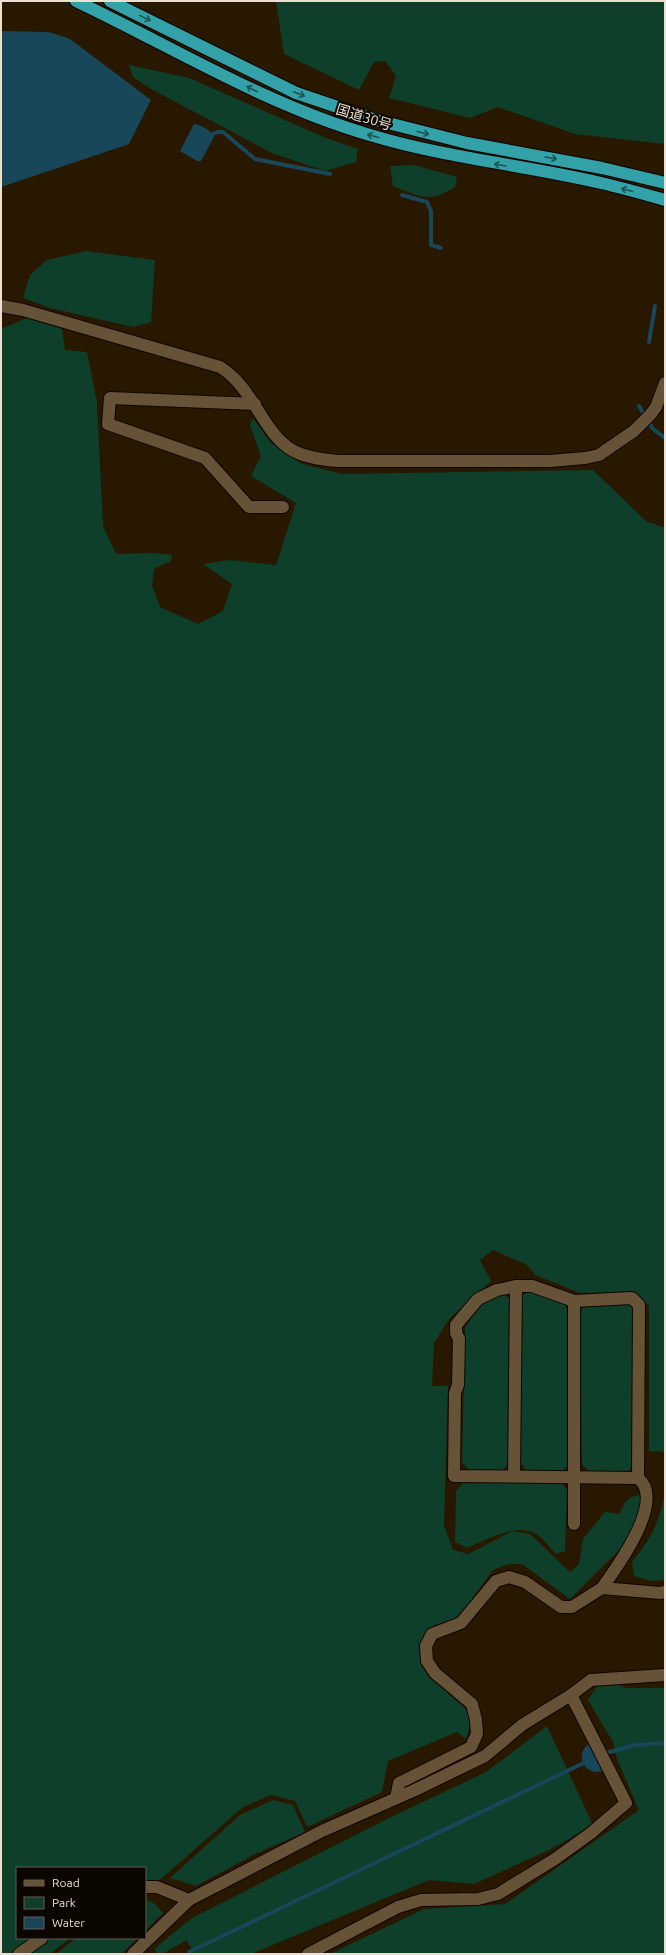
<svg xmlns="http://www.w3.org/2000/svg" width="666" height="1955" font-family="Ubuntu,'Noto Sans JP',sans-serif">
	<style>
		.green { fill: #0e3f2a }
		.water { fill: #174758 }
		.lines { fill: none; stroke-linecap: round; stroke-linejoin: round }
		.stream { stroke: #174758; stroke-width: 4 }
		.minor-casing { stroke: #110400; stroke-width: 14 }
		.highway-casing { stroke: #110400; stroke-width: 14 }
		.minor { stroke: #655237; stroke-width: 12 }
		.highway { stroke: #32a1a8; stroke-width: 12 }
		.oneway { stroke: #1f5454 }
		.labels { text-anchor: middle; stroke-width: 4; stroke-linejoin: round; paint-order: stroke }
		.street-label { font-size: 14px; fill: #eadfd0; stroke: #0c0601 }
	</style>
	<rect width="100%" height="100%" fill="#291800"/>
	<g class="green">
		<polygon points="276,1 665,1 665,144 575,134 498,107 470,118 389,98 396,76 385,61 374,62 359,90 284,54"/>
		<polygon points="129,65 189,78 326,138 358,149 356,162 325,171 272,153 153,90 133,77"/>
		<path d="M 414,165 L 457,177 L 455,187 C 428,204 420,196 393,186 L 390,166 Z"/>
		<polygon points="86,251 155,260 151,322 133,327 50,308 23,298 30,275 47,260"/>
		<path d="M 27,318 L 62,329 L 65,350 L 87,352 L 97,403 L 103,526 L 116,554 L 154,553 L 172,555 L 171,561 L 154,569 L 152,585 L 160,607 L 198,624 L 223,611 L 232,584 L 203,564 L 229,560 L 276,565 L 296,503 L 251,476 L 261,456 L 250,425 L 253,418 L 271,443 L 302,464 L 342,474 L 593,470 L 646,521 L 665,528 L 665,1452 L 649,1451 L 649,1306 L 631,1292 L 580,1293 L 535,1275 L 527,1265 L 493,1250 L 480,1260 L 491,1281 L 449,1319 L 434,1343 L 432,1386 L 448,1386 L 444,1525 L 453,1550 L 468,1554 L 513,1531 L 530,1534 L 570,1572 L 579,1564 L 583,1539 L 605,1512 L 620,1514 C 624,1502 628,1496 641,1495 L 645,1506 L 634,1535 L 570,1599 L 522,1564 L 508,1564 L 493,1570 L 457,1619 L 434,1625 L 422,1640 L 420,1663 L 429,1677 L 467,1710 L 470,1725 L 466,1739 L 457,1732 L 388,1761 L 382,1792 L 307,1827 L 295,1801 L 271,1795 L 243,1807 L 161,1879 L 145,1888 L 145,1868 L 17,1868 L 17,1938 L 70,1938 L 50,1954 L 1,1954 L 1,329 Z"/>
		<polygon points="530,1290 563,1302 568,1311 568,1466 560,1472 527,1472 520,1462 522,1296"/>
		<polygon points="501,1293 511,1299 510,1461 502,1472 470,1471 462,1462 465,1327 482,1304"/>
		<polygon points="630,1302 634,1308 633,1465 629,1471 590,1472 582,1464 580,1312 586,1304"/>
		<path d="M 464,1482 L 561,1483 L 567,1490 L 565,1551 L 556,1554 C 550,1548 543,1538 536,1534 C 516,1522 486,1540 467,1548 L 455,1542 L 456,1491 Z"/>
		<path d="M 665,1493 L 665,1580 L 652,1581 L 634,1576 L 632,1562 C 651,1539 659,1523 665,1493 Z"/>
		<polygon points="615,1683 625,1688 665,1688 665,1954 330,1954 424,1909 505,1904 639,1810 617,1759 613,1742 588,1700 597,1686"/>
		<polygon points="547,1726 593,1825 549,1850 474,1884 429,1880 251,1954 194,1954 187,1940 162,1954 158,1954 154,1949 192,1918 389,1818 486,1772"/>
		<polygon points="273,1800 293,1805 305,1832 255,1854 196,1886 170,1878 240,1815"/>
		<polygon points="145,1899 155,1904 163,1913 145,1931"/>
		<polygon points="81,1938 138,1938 121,1954 56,1954 72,1941"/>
	</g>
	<g class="water">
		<polygon points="1,31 49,32 70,39 151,100 129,144 1,187"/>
		<path d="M 194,124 C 201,125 211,130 214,137 L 201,161 L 197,161 L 180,151 Z"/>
		<path d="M 591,1743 L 605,1770 C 585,1779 572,1753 591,1743 Z"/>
	</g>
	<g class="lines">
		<g class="stream">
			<polyline points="209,136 217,132 223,132 255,159 330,174"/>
			<polyline points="402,195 427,202 431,211 431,245 441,248"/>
			<polyline points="649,342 655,306"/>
			<polyline points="639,406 653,429 665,438"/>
			<polyline points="603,1754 635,1745 665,1743"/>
			<polyline points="189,1952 588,1761"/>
		</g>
		<g class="minor-casing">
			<g id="minor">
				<path d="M 1,306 L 23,310 L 220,367 C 254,388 262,432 292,450 C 306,458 324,460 339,461 L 550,461 L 585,458 L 599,455 L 612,446 L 634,431 L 650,415 L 656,407 L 665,383"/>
				<polyline points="255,404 110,398 108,424 205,458 249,507 283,507"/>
				<polyline points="514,1476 516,1286"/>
				<polyline points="574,1524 574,1301"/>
				<path d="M 602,1588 C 618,1566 666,1500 638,1478 L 454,1476 L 455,1393 L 458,1385 L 459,1339 L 456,1333 L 456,1325 L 478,1299 L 497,1290 L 516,1286 L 532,1286 L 574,1301 L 632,1298 L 639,1305 L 638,1478"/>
				<polyline points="396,1798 399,1783 471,1747 477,1734 476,1720 472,1704 435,1673 427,1661 426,1646 432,1634 461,1623 496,1581 509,1577 525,1582 561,1607 572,1607 602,1588 660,1593 665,1592"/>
				<polyline points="145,1887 157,1887 189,1900"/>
				<polyline points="19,1954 42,1938"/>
				<polyline points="133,1954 189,1900 322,1831 415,1790 485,1756 522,1725 571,1695 591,1680 665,1675"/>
				<polyline points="308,1954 398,1907 421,1900 478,1899 498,1894 555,1859 591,1833 626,1803 571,1695"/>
			</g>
		</g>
		<g class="highway-casing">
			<g id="highway">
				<path d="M 76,1 C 173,47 266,105 370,135 C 446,158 524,165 601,183 C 623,188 644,194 665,200"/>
				<polyline points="110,1 296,93 376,120 467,143 602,168 665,183"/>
			</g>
		</g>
		<use href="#minor" class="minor"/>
		<use href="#highway" class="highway"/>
	</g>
	<defs><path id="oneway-shaft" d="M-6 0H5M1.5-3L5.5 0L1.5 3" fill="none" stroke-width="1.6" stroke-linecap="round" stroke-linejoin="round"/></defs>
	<g class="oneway">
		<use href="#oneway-shaft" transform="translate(145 18) rotate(26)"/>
		<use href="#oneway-shaft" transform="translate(252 89) rotate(-153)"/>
		<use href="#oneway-shaft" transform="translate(299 94) rotate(21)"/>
		<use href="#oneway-shaft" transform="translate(423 133) rotate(14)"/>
		<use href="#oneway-shaft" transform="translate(373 136) rotate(-165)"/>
		<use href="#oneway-shaft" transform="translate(551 158) rotate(10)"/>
		<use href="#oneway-shaft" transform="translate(500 165) rotate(-170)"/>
		<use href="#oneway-shaft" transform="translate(627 190) rotate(-165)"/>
	</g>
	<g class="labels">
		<g class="street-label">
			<text transform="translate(364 117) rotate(17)" y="5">国道30号</text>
		</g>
	</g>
	<rect width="666" height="1955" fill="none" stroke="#eadfd0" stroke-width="4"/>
	<rect x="16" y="1867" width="130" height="72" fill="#0c0601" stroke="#655d54"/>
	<rect x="24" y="1880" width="20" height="6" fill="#655237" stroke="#655d54"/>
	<text x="52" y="1887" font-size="12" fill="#eadfd0">Road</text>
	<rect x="24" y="1897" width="20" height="12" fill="#0e3f2a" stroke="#655d54"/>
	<text x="52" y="1907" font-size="12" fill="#eadfd0">Park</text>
	<rect x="24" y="1917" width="20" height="12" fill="#174758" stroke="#655d54"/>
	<text x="52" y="1927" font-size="12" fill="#eadfd0">Water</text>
</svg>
